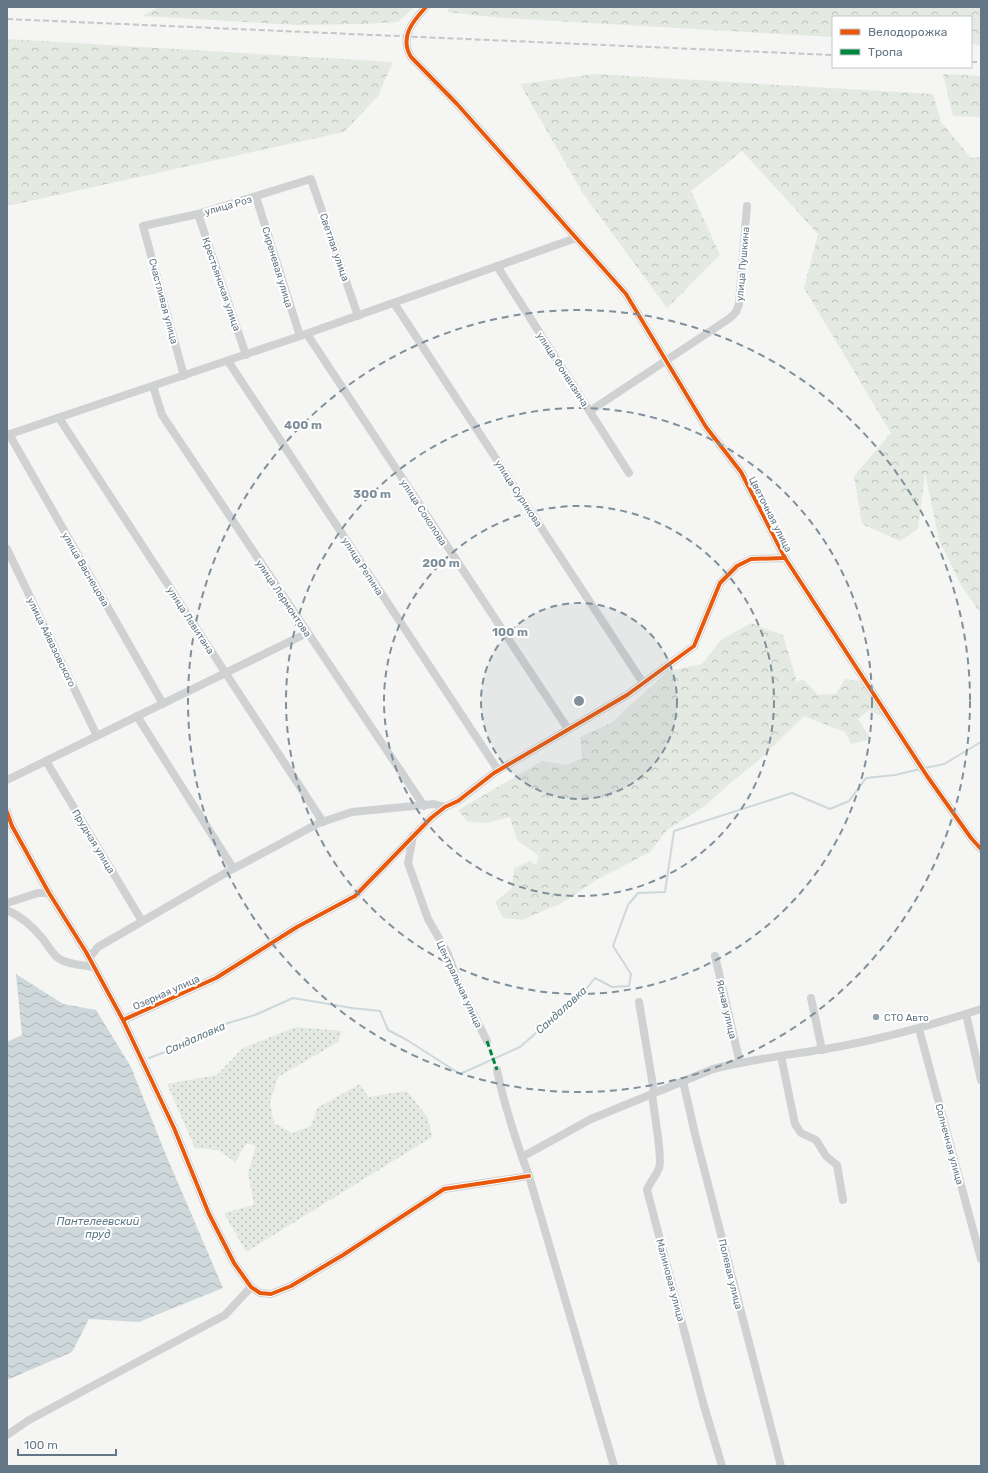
<svg xmlns="http://www.w3.org/2000/svg" width="988" height="1473" font-family="Rubik,sans-serif">
	<style>
		.grass { fill: url(#grass-dots) }
		.forest { fill: url(#forest-crowns) }
		.water { fill: url(#water-waves) }
		.lines { fill: none; stroke-linecap: round; stroke-linejoin: round }
		.stream { stroke: #ced8da; stroke-width: 2 }
		.minor { stroke: #d0d1d2; stroke-width: 8 }
		.rail { stroke: #c5c6c7; stroke-width: 2; stroke-dasharray: 6 3; stroke-linecap: butt }
		.quiet { stroke: #00873e; stroke-width: 3; stroke-dasharray: 6 3; stroke-linecap: butt }
		.cycleway-casing { stroke: #fff; stroke-width: 6 }
		.cycleway { stroke: #e8590c; stroke-width: 4 }
		.ring { fill: none; stroke: #7f8f9b; stroke-width: 2; stroke-dasharray: 7 5 }
		.poi-dot { fill: #96a3ac; stroke: #fff; stroke-width: 1.5 }
		.labels { text-anchor: middle; stroke-width: 4; stroke-linejoin: round; paint-order: stroke }
		.street-label { font-size: 10px; fill: #637786; stroke: #fff }
		.poi-label { font-size: 10px; fill: #637786; stroke: #fff; text-anchor: start }
		.water-label { font-size: 11px; font-style: italic; fill: #5f7a83; stroke: #fff }
		.centre { fill: #7f8f9b; stroke: #fff; stroke-width: 2 }
		.ring-label { font-size: 12px; text-anchor: middle; font-weight: bold; fill: #7f8f9b; stroke: #fff; stroke-width: 4; stroke-linejoin: round; paint-order: stroke }
	</style>
	<defs>
		<pattern id="grass-dots" width="8" height="8" patternUnits="userSpaceOnUse"><rect width="8" height="8" fill="#e4e9e1"/><path d="M2 2h.1M6 6h.1" fill="none" stroke="#bcc2bc" stroke-width="1.8" stroke-linecap="round"/></pattern>
		<pattern id="forest-crowns" width="20" height="18" patternUnits="userSpaceOnUse"><rect width="20" height="18" fill="#e4e9e1"/><path d="M2 6a3 3 0 1 1 6 0M12 15a3 3 0 1 1 6 0" fill="none" stroke="#bcc2bc"/></pattern>
		<pattern id="water-waves" width="16" height="10" patternUnits="userSpaceOnUse"><rect width="16" height="10" fill="#ced8da"/><path d="M0 5q4-4 8 0t8 0" fill="none" stroke="#abb4b6"/></pattern>
	</defs>
	<rect width="100%" height="100%" fill="#f5f5f3"/>
	<polygon class="grass" points="296,1027 342,1031 338,1042 278,1077 270,1102 274,1123 292,1133 311,1126 317,1108 360,1084 368,1097 407,1091 428,1118 432,1137 246,1252 224,1213 254,1205 248,1173 256,1146 247,1143 235,1162 219,1150 195,1148 167,1084 217,1075 243,1048"/>
	<g class="forest">
		<polygon points="159,7 414,7 398,22 362,24 297,25 142,16"/>
		<polygon points="450,7 981,7 981,45 971,44 971,17 833,17 833,37 502,18 447,12"/>
		<polygon points="7,39 393,62 378,96 344,132 7,206"/>
		<polygon points="595,74 933,94 941,122 971,158 981,157 981,614 961,585 939,540 925,473 918,529 900,541 862,524 854,476 891,433 804,288 818,234 742,151 691,191 720,255 667,308 582,192 520,84"/>
		<polygon points="943,74 981,76 981,117 953,116"/>
		<polygon points="751,623 783,635 797,682 803,679 818,695 836,694 845,679 865,682 885,718 869,710 858,719 871,739 851,744 845,732 804,716 759,760 729,784 705,806 667,830 650,852 598,879 560,904 522,920 503,918 495,902 512,888 514,868 530,861 536,865 539,856 517,840 510,817 487,823 467,821 458,810 542,761 566,765 582,758 580,737 611,723 668,671 702,664 721,640"/>
	</g>
	<polygon class="water" points="16,974 63,1004 96,1010 131,1067 166,1155 223,1288 139,1322 89,1319 72,1352 7,1380 7,1042 22,1035"/>
	<g class="lines">
		<g class="stream">
			<polyline points="925,768 944,764 981,742"/>
			<polyline points="149,1058 197,1040 215,1027 255,1015 293,998 352,1008 380,1011 388,1030 407,1040 460,1074 520,1047 587,988 595,978 612,987 629,986 631,974 613,946 628,905 638,893 665,892 674,831 792,793 830,809 849,801 866,778 895,775 920,769"/>
		</g>
		<g class="minor">
			<path d="M 426,7 C 413,21 399,37 411,57 L 457,104 L 626,294 L 706,427 L 741,472 L 785,558 L 927,776 L 971,838 L 981,849"/>
			<polyline points="256,197 300,336"/>
			<polyline points="198,214 246,355"/>
			<polyline points="497,266 629,473"/>
			<polyline points="394,303 643,683"/>
			<polyline points="307,334 568,729"/>
			<polyline points="228,361 498,770"/>
			<polyline points="184,376 143,226 198,214 311,179 358,316"/>
			<polyline points="153,386 162,415 424,806"/>
			<polyline points="590,411 730,318 736,312 739,304 747,206"/>
			<polyline points="59,418 323,822"/>
			<polyline points="9,434 163,704"/>
			<polyline points="7,435 300,336 576,238"/>
			<polyline points="7,549 97,736"/>
			<polyline points="137,716 233,868"/>
			<polyline points="46,761 142,921"/>
			<polyline points="7,780 307,633"/>
			<polyline points="7,812 12,826 49,893 86,952 123,1020 174,1128 209,1214 234,1263 251,1287 260,1293 271,1294 291,1286 343,1255 444,1189 529,1176"/>
			<polyline points="413,836 408,863 428,919 448,954 460,987 487,1041"/>
			<polyline points="7,903 38,893 49,893"/>
			<path d="M 7,910 C 21,916 34,928 43,939 C 48,946 52,953 58,958 C 68,965 83,965 94,967"/>
			<polyline points="715,956 740,1063"/>
			<polyline points="89,958 98,947 229,871 319,823 352,812 434,804 445,807"/>
			<polyline points="811,998 822,1050"/>
			<polyline points="639,1002 654,1092"/>
			<polyline points="966,1014 981,1080"/>
			<polyline points="123,1020 216,978 297,927 355,896 431,818 445,807 458,801 494,773 627,695 694,646 720,583 737,566 751,559 785,558"/>
			<polyline points="919,1029 981,1259"/>
			<polyline points="781,1056 795,1124 801,1133 816,1140 826,1156 837,1165 843,1200"/>
			<path d="M 497,1070 C 503,1100 512,1128 522,1157"/>
			<polyline points="683,1081 695,1134 781,1466"/>
			<path d="M 652,1094 C 653,1106 663,1159 659,1168 C 656,1176 650,1182 647,1190 L 704,1406 L 722,1466"/>
			<polyline points="7,1435 29,1420 225,1315 251,1287"/>
			<path d="M 614,1466 L 529,1176 L 522,1157 L 591,1119 L 713,1069 C 756,1058 799,1054 842,1046 C 890,1037 935,1024 981,1009"/>
		</g>
		<g class="rail">
			<polyline points="7,19 833,55"/>
			<polyline points="971,62 981,62"/>
		</g>
		<polyline class="quiet" points="487,1041 497,1070"/>
		<g class="cycleway-casing">
			<g id="cycleway">
				<path d="M 426,7 C 413,21 399,37 411,57 L 457,104 L 626,294 L 706,427 L 741,472 L 785,558 L 927,776 L 971,838 L 981,849"/>
				<polyline points="7,812 12,826 49,893 86,952 123,1020 174,1128 209,1214 234,1263 251,1287 260,1293 271,1294 291,1286 343,1255 444,1189 529,1176"/>
				<polyline points="123,1020 216,978 297,927 355,896 431,818 445,807 458,801 494,773 627,695 694,646 720,583 737,566 751,559 785,558"/>
			</g>
		</g>
		<use href="#cycleway" class="cycleway"/>
	</g>
	<circle cx="579" cy="701" r="98" fill="#7f8f9b" fill-opacity=".12"/>
	<g class="ring">
		<circle cx="579" cy="701" r="98"/>
		<circle cx="579" cy="701" r="195"/>
		<circle cx="579" cy="701" r="293"/>
		<circle cx="579" cy="701" r="391"/>
	</g>
	<circle class="poi-dot" cx="876" cy="1017" r="4"/>
	<g class="labels">
		<g class="street-label">
			<text transform="translate(228 205) rotate(-16)" y="4">улица Роз</text>
			<text transform="translate(335 247) rotate(71)" y="4">Светлая улица</text>
			<text transform="translate(742 264) rotate(-85)" y="4">улица Пушкина</text>
			<text transform="translate(278 267) rotate(73)" y="4">Сиреневая улица</text>
			<text transform="translate(222 284) rotate(71)" y="4">Крестьянская улица</text>
			<text transform="translate(164 301) rotate(75)" y="4">Счастливая улица</text>
			<text transform="translate(563 369) rotate(57)" y="4">улица Фонвизина</text>
			<text transform="translate(519 493) rotate(57)" y="4">улица Сурикова</text>
			<text transform="translate(424 512) rotate(57)" y="4">улица Соколова</text>
			<text transform="translate(771 514) rotate(63)" y="4">Цветочная улица</text>
			<text transform="translate(363 566) rotate(57)" y="4">улица Репина</text>
			<text transform="translate(86 569) rotate(60)" y="4">улица Васнецова</text>
			<text transform="translate(284 598) rotate(56)" y="4">улица Лермонтова</text>
			<text transform="translate(191 620) rotate(57)" y="4">улица Левитана</text>
			<text transform="translate(52 642) rotate(64)" y="4">улица Айвазовского</text>
			<text transform="translate(94 841) rotate(59)" y="4">Прудная улица</text>
			<text transform="translate(460 984) rotate(65)" y="4">Центральная улица</text>
			<text transform="translate(166 992) rotate(-24)" y="4">Озерная улица</text>
			<text transform="translate(727 1009) rotate(77)" y="4">Ясная улица</text>
			<text transform="translate(950 1144) rotate(75)" y="4">Солнечная улица</text>
			<text transform="translate(731 1274) rotate(76)" y="4">Полевая улица</text>
			<text transform="translate(671 1280) rotate(75)" y="4">Малиновая улица</text>
		</g>
		<g class="poi-label">
			<text x="884" y="1021">СТО Авто</text>
		</g>
		<g class="water-label">
			<text transform="translate(561 1010) rotate(-42)" y="4">Сандаловка</text>
			<text transform="translate(195 1038) rotate(-24)" y="4">Сандаловка</text>
			<text x="98" y="1225">Пантелеевский<tspan x="98" dy="13">пруд</tspan></text>
		</g>
	</g>
	<circle cx="579" cy="701" r="6" class="centre"/>
	<g class="ring-label">
		<text x="303" y="429">400 m</text>
		<text x="372" y="498">300 m</text>
		<text x="441" y="567">200 m</text>
		<text x="510" y="636">100 m</text>
	</g>
	<rect width="988" height="1473" fill="none" stroke="#637786" stroke-width="16"/>
	<rect x="832" y="16" width="140" height="52" fill="#ffffff" stroke="#c1c9cf"/>
	<rect x="840" y="29" width="20" height="6" fill="#e8590c" stroke="#c1c9cf"/>
	<text x="868" y="36" font-size="12" fill="#637786">Велодорожка</text>
	<rect x="840" y="49" width="20" height="6" fill="#00873e" stroke="#c1c9cf"/>
	<text x="868" y="56" font-size="12" fill="#637786">Тропа</text>
	<path d="M18 1449v6h98v-6" fill="none" stroke="#637786" stroke-width="2"/>
	<text x="24" y="1449" font-size="12" fill="#637786" stroke="#ffffff" stroke-width="3" paint-order="stroke">100 m</text>
</svg>
